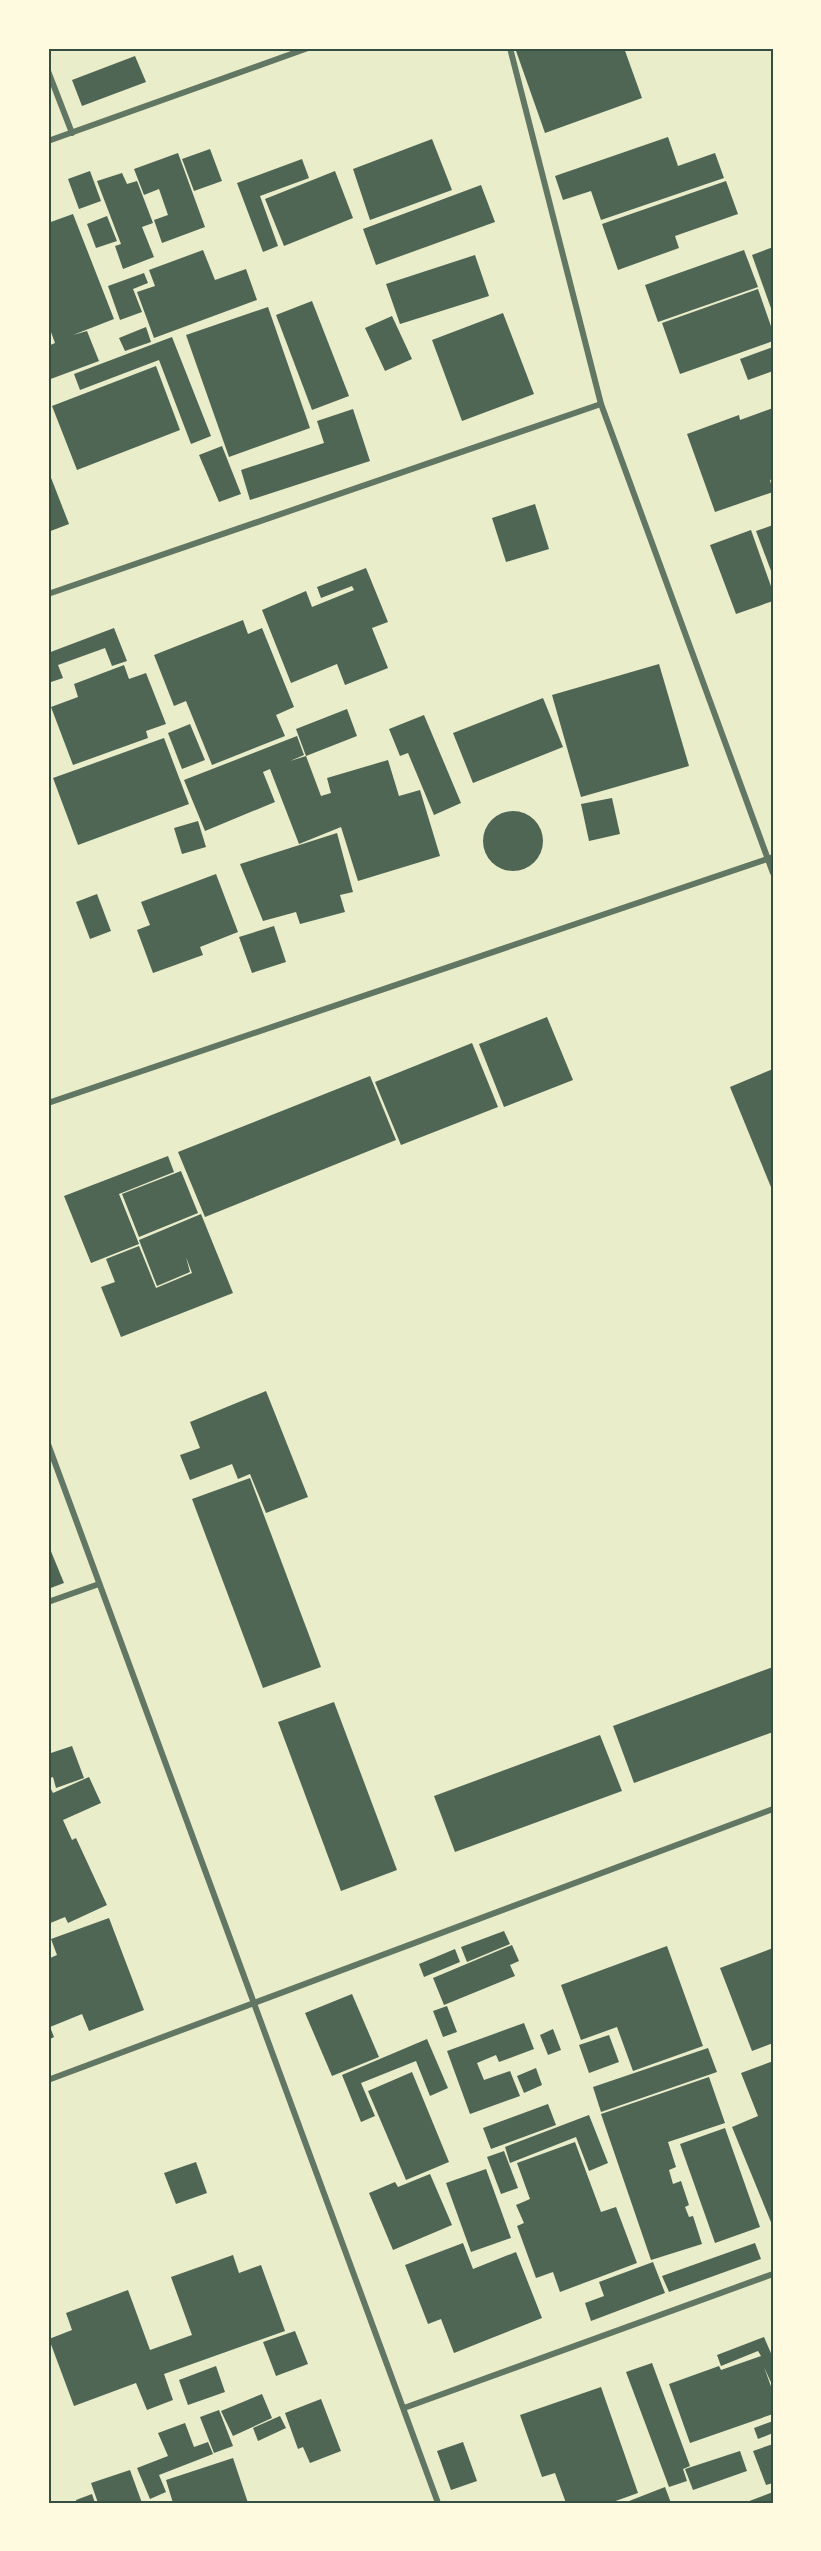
<svg xmlns="http://www.w3.org/2000/svg" width="821" height="2551" font-family="Poppins,sans-serif">
	<style>
		.building { fill: #4f6655 }
		.lines { fill: none; stroke-linecap: round; stroke-linejoin: round }
		.minor { stroke: #617663; stroke-width: 6 }
		.neatline { fill: none; stroke: #344e41; stroke-width: 2 }
	</style>
	<rect width="100%" height="100%" fill="#e9edc9"/>
	<g class="building">
		<polygon points="515,48 624,48 642,98 545,133"/>
		<polygon points="135,56 146,82 82,106 72,80"/>
		<polygon points="668,137 678,166 715,153 724,178 601,220 591,191 563,200 555,176"/>
		<polygon points="432,139 452,190 370,220 353,169"/>
		<polygon points="210,149 222,181 194,191 182,159"/>
		<polygon points="178,153 205,227 162,243 154,220 168,215 159,189 144,195 134,169"/>
		<polygon points="302,159 309,178 260,196 278,246 263,252 237,183"/>
		<polygon points="90,171 101,201 79,209 68,179"/>
		<polygon points="335,171 353,218 284,246 265,199"/>
		<polygon points="122,173 127,184 137,181 153,223 142,227 154,257 123,269 115,246 121,244 97,181"/>
		<polygon points="726,181 738,214 675,236 679,248 618,270 602,224"/>
		<polygon points="481,185 495,222 376,265 363,229"/>
		<polygon points="73,214 114,319 73,335 87,331 99,361 48,380 48,346 55,343 48,324 48,223"/>
		<polygon points="107,216 117,241 96,248 87,224"/>
		<polygon points="773,247 773,314 752,255"/>
		<polygon points="203,250 215,280 246,269 257,300 154,338 137,292 155,286 149,270"/>
		<polygon points="744,250 758,287 658,322 645,285"/>
		<polygon points="475,255 489,296 400,324 386,284"/>
		<polygon points="144,273 148,283 133,289 142,312 120,320 108,286"/>
		<polygon points="758,289 773,332 773,341 680,374 662,323"/>
		<polygon points="312,301 349,396 312,410 276,315"/>
		<polygon points="268,307 310,428 229,457 186,335"/>
		<polygon points="503,313 534,394 462,421 432,340"/>
		<polygon points="392,316 412,359 385,371 365,328"/>
		<polygon points="146,327 151,342 125,351 119,338"/>
		<polygon points="172,337 211,436 191,444 159,360 80,390 74,374"/>
		<polygon points="773,347 773,371 748,380 740,359"/>
		<polygon points="156,366 180,430 77,470 52,406"/>
		<polygon points="773,408 773,479 770,480 773,492 715,512 687,434 739,415 740,420"/>
		<polygon points="353,409 370,461 250,500 241,470 324,443 317,421"/>
		<polygon points="222,446 241,494 219,502 199,455"/>
		<polygon points="48,470 69,524 48,532"/>
		<polygon points="535,504 549,549 506,562 492,518"/>
		<polygon points="773,525 773,576 756,531"/>
		<polygon points="751,530 773,592 773,601 736,614 710,545"/>
		<polygon points="366,568 388,622 372,628 388,668 345,685 337,664 291,683 262,610 306,591 312,607 354,590 352,586 321,598 317,587"/>
		<polygon points="243,620 248,634 262,628 294,707 276,715 285,736 212,765 186,701 174,706 154,655"/>
		<polygon points="114,628 127,661 112,666 105,648 58,665 63,678 48,683 48,653"/>
		<polygon points="659,664 689,766 581,797 552,695"/>
		<polygon points="124,665 129,679 146,673 166,724 146,731 148,738 73,765 51,707 78,697 74,684"/>
		<polygon points="543,698 563,747 473,783 453,733"/>
		<polygon points="347,709 357,736 306,756 296,729"/>
		<polygon points="424,715 461,803 434,815 408,753 400,756 389,729"/>
		<polygon points="190,724 205,760 182,769 168,733"/>
		<polygon points="297,736 304,755 290,761 306,756 321,796 331,793 327,778 388,760 399,796 420,790 440,856 358,881 341,827 299,844 270,769 263,772 275,802 205,831 184,780"/>
		<polygon points="164,738 189,804 78,845 53,778"/>
		<polygon points="612,798 620,834 589,841 581,804"/>
		<circle cx="513" cy="841" r="30"/>
		<polygon points="198,821 206,847 182,854 174,828"/>
		<polygon points="337,833 353,892 340,895 345,912 300,924 296,912 263,921 240,864"/>
		<polygon points="216,874 238,932 200,947 203,955 153,973 137,930 150,925 141,902"/>
		<polygon points="97,894 111,931 90,939 76,902"/>
		<polygon points="274,926 286,962 252,973 239,937"/>
		<polygon points="547,1017 573,1080 504,1107 479,1044"/>
		<polygon points="472,1043 498,1107 401,1145 375,1082"/>
		<polygon points="773,1069 773,1192 730,1087"/>
		<polygon points="370,1076 396,1140 205,1217 178,1152"/>
		<polygon points="168,1156 174,1172 119,1194 139,1244 91,1263 64,1196"/>
		<polygon points="181,1171 198,1213 139,1237 122,1194"/>
		<polygon points="201,1214 233,1293 121,1337 101,1287 115,1282 106,1259 139,1246 156,1288 192,1273 186,1257 190,1272 157,1286 139,1240"/>
		<polygon points="266,1391 308,1497 266,1513 250,1474 238,1479 232,1464 190,1480 180,1455 200,1448 190,1422"/>
		<polygon points="250,1478 321,1667 263,1688 192,1499"/>
		<polygon points="48,1544 64,1583 48,1589"/>
		<polygon points="773,1667 773,1732 634,1783 613,1726"/>
		<polygon points="334,1702 397,1870 341,1891 278,1722"/>
		<polygon points="600,1735 622,1791 455,1852 434,1796"/>
		<polygon points="72,1746 84,1778 56,1788 53,1777 48,1779 48,1754"/>
		<polygon points="89,1777 101,1803 63,1820 72,1840 76,1838 107,1905 68,1923 65,1917 48,1924 48,1788 50,1787 53,1793"/>
		<polygon points="109,1918 144,2010 89,2031 82,2014 50,2027 54,2037 48,2040 48,1959 57,1955 51,1939"/>
		<polygon points="504,1931 510,1944 467,1962 461,1947"/>
		<polygon points="512,1945 519,1961 510,1965 515,1976 444,2005 433,1978"/>
		<polygon points="667,1946 703,2046 633,2071 617,2027 581,2040 561,1985"/>
		<polygon points="773,1948 773,2043 752,2051 720,1968"/>
		<polygon points="455,1949 460,1962 424,1977 419,1964"/>
		<polygon points="352,1994 379,2057 332,2076 305,2013"/>
		<polygon points="447,2006 457,2032 443,2037 433,2011"/>
		<polygon points="524,2023 534,2049 499,2062 496,2055 477,2063 484,2080 510,2071 520,2096 470,2114 447,2051"/>
		<polygon points="553,2029 561,2050 548,2055 540,2035"/>
		<polygon points="609,2035 619,2062 589,2073 579,2045"/>
		<polygon points="427,2039 448,2088 430,2096 416,2061 361,2083 375,2116 361,2122 342,2075"/>
		<polygon points="708,2048 717,2072 601,2112 593,2087"/>
		<polygon points="773,2061 773,2227 732,2127 758,2116 741,2073"/>
		<polygon points="536,2068 542,2085 524,2093 517,2076"/>
		<polygon points="412,2072 449,2162 406,2180 368,2091"/>
		<polygon points="709,2077 725,2123 668,2142 676,2167 669,2170 673,2184 681,2181 689,2205 685,2207 689,2217 693,2216 702,2244 651,2260 601,2114"/>
		<polygon points="548,2104 556,2125 491,2149 483,2128"/>
		<polygon points="589,2115 608,2163 589,2171 576,2137 510,2163 505,2147"/>
		<polygon points="725,2128 760,2227 715,2243 680,2144"/>
		<polygon points="575,2142 601,2212 616,2207 637,2263 560,2292 553,2272 536,2278 517,2226 524,2223 516,2205 530,2199 517,2163"/>
		<polygon points="504,2151 518,2188 501,2194 487,2157"/>
		<polygon points="196,2162 207,2193 176,2204 164,2173"/>
		<polygon points="486,2169 511,2238 471,2252 446,2183"/>
		<polygon points="430,2174 452,2225 393,2250 369,2193 395,2182 398,2187"/>
		<polygon points="463,2243 473,2269 516,2252 542,2318 454,2353 441,2319 428,2324 405,2265"/>
		<polygon points="755,2243 761,2259 669,2292 662,2276"/>
		<polygon points="233,2255 239,2273 261,2265 285,2331 164,2374 173,2400 147,2410 136,2383 74,2406 49,2339 72,2330 66,2313 128,2290 150,2350 192,2335 171,2277"/>
		<polygon points="653,2262 665,2293 591,2321 585,2303 604,2296 599,2282"/>
		<polygon points="295,2331 308,2364 276,2376 263,2342"/>
		<polygon points="764,2337 773,2358 773,2387 764,2367 773,2392 773,2414 690,2443 669,2384 719,2366 721,2370 761,2356 758,2351 721,2366 717,2355"/>
		<polygon points="652,2363 690,2466 683,2469 687,2481 669,2487 626,2372"/>
		<polygon points="216,2366 225,2392 188,2405 179,2380"/>
		<polygon points="601,2387 638,2493 610,2503 566,2503 555,2473 542,2477 520,2415"/>
		<polygon points="262,2394 272,2418 233,2436 221,2411"/>
		<polygon points="321,2399 341,2451 310,2463 303,2447 298,2449 285,2413"/>
		<polygon points="219,2410 233,2446 214,2453 200,2417"/>
		<polygon points="280,2416 286,2428 258,2441 253,2428"/>
		<polygon points="773,2421 773,2433 758,2439 754,2428"/>
		<polygon points="185,2423 194,2447 208,2442 213,2454 159,2475 166,2492 150,2499 137,2468 168,2456 158,2433"/>
		<polygon points="463,2442 477,2481 451,2490 437,2451"/>
		<polygon points="773,2444 773,2483 766,2485 753,2451"/>
		<polygon points="740,2451 747,2471 693,2490 685,2469"/>
		<polygon points="233,2458 248,2503 173,2503 166,2480"/>
		<polygon points="130,2470 142,2503 98,2503 91,2483"/>
		<polygon points="665,2487 671,2503 624,2503"/>
		<polygon points="773,2492 773,2503 744,2503"/>
		<polygon points="92,2494 95,2503 77,2503 76,2500"/>
	</g>
	<g class="lines">
		<g class="minor">
			<polyline points="510,48 601,404 773,873"/>
			<polyline points="48,71 72,133"/>
			<polyline points="48,141 308,48"/>
			<polyline points="48,594 601,404"/>
			<polyline points="48,1103 773,857"/>
			<polyline points="48,1444 438,2503"/>
			<polyline points="48,1602 99,1584"/>
			<polyline points="48,2080 773,1809"/>
			<polyline points="404,2408 773,2274"/>
		</g>
	</g>
	<rect width="821" height="2551" fill="none" stroke="#fefae0" stroke-width="99"/>
	<rect x="50" y="50" width="722" height="2452" class="neatline"/>
</svg>
